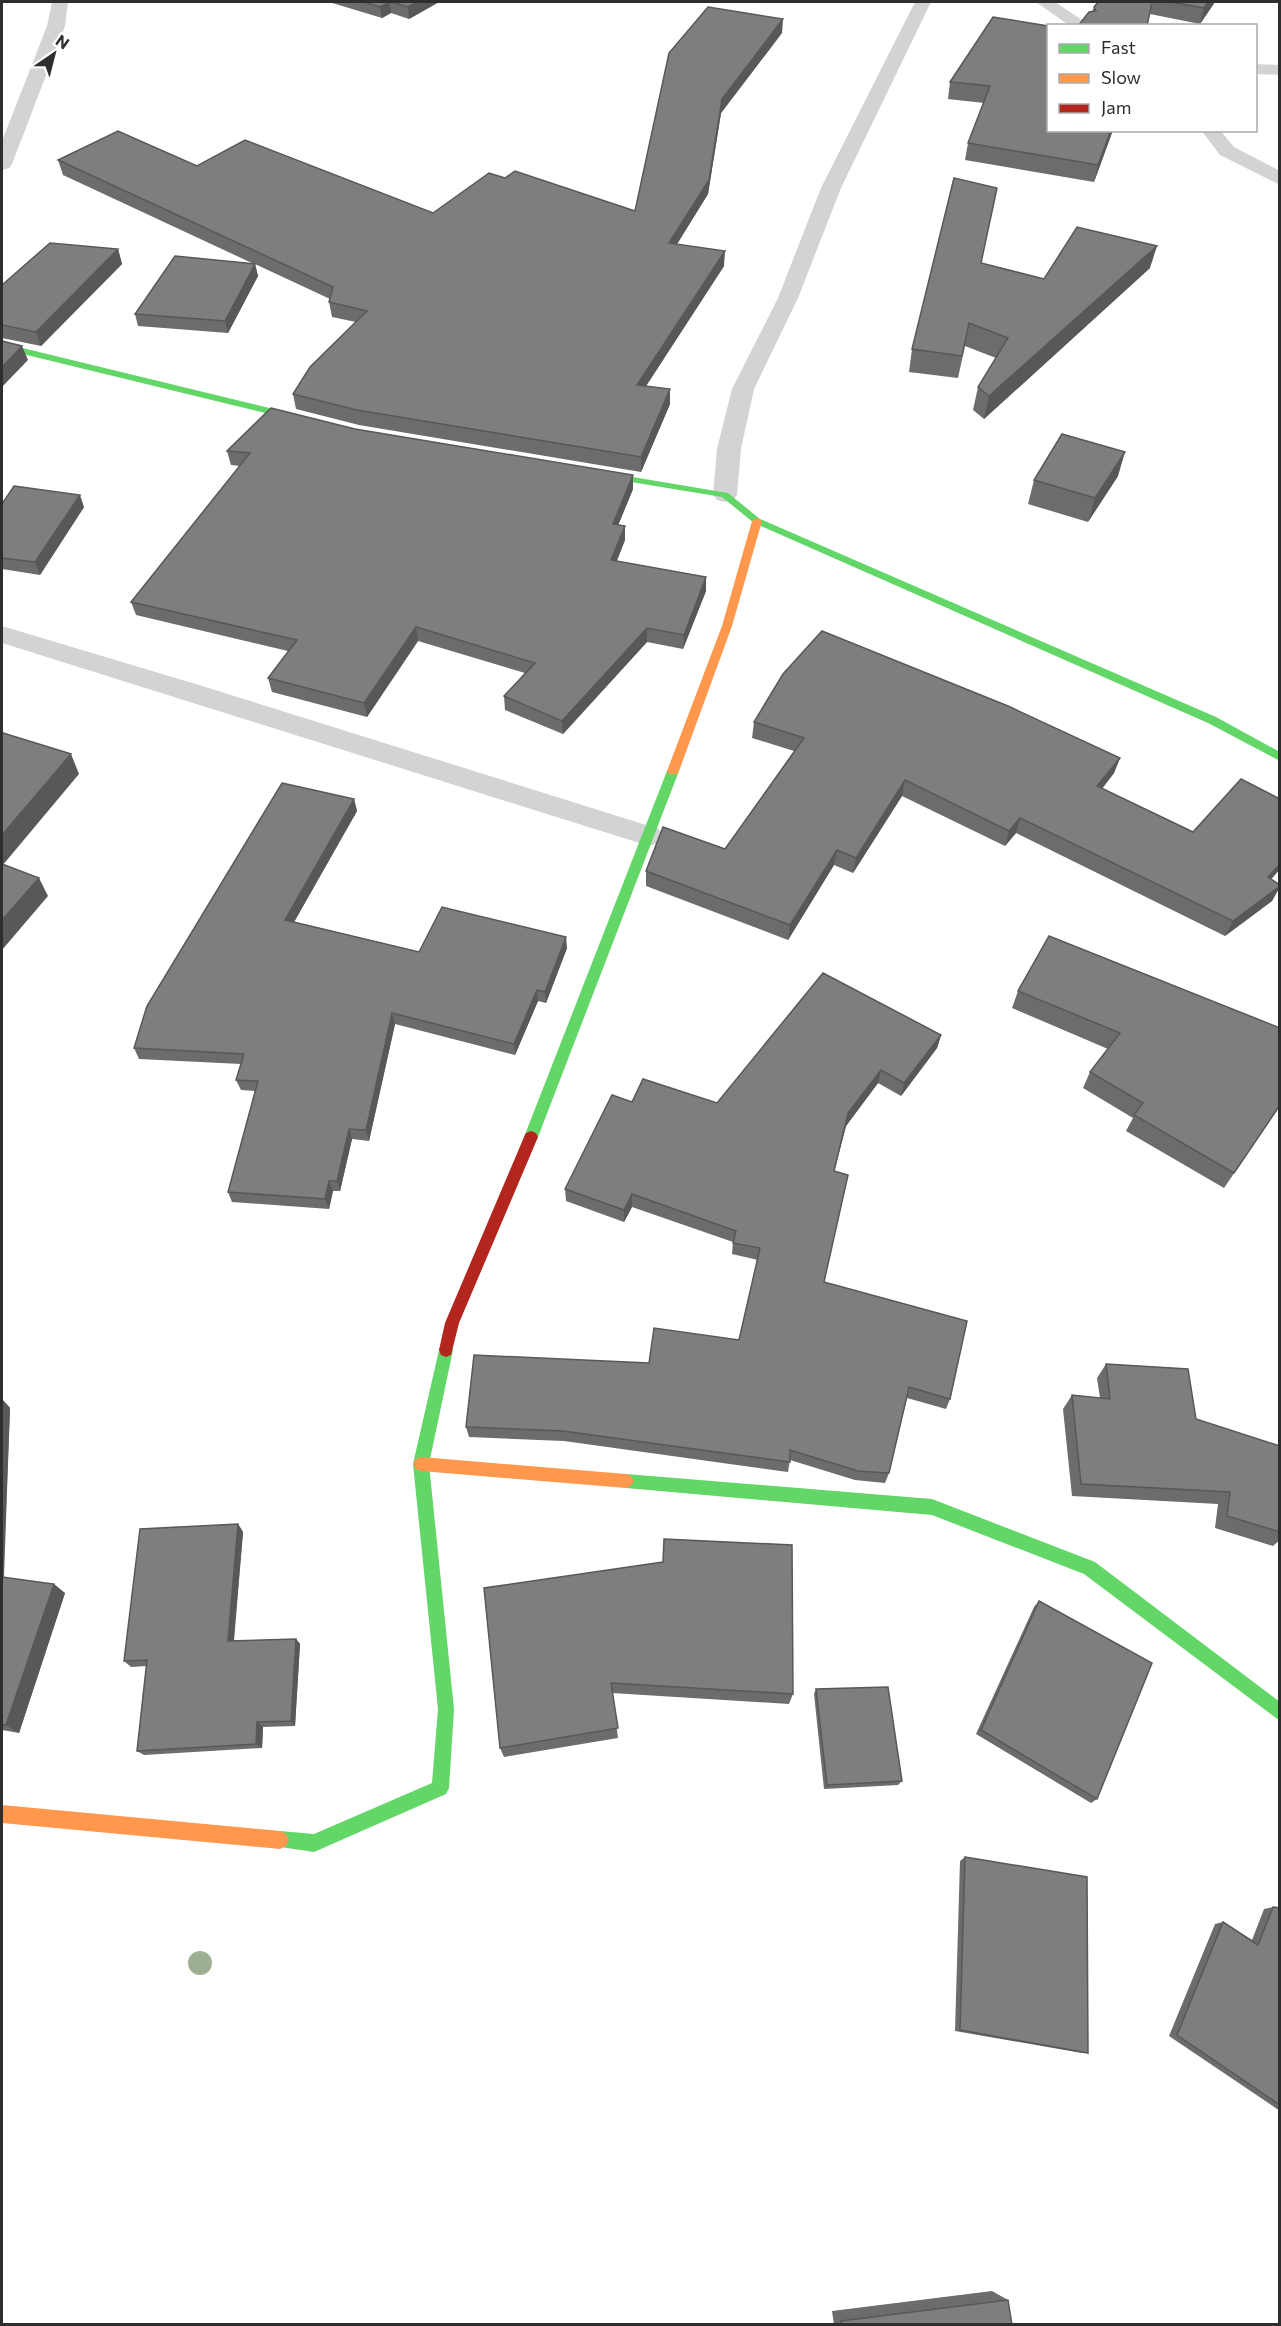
<svg xmlns="http://www.w3.org/2000/svg" width="1281" height="2326" font-family="Commissioner,sans-serif">
	<style>
		.lines { fill: none; stroke-linecap: round; stroke-linejoin: round }
		.street { fill: #d3d3d3; fill-rule: evenodd }
		.fast { fill: #63d668; fill-rule: evenodd }
		.slow { fill: #ff974d; fill-rule: evenodd }
		.jam { fill: #b3261e; fill-rule: evenodd }
		.tree { fill: #9faf91 }
		.wall { fill: #6c6c6c }
		.shaded-wall { fill: #585858 }
		.building { fill: #7e7e7e; stroke: #585858; stroke-width: 1.5 }
	</style>
	<rect width="100%" height="100%" fill="#fff"/>
	<g class="lines">
		<g class="street">
			<polygon points="52,2 68,2 65,26 12,164 9,168 2,170 2,141 47,26"/>
			<polygon points="915,2 931,2 841,188 798,298 754,389 741,449 737,495 733,500 725,502 717,500 713,495 717,449 732,389 778,298 821,188"/>
			<polygon points="1036,2 1055,2 1091,26 1070,26"/>
			<polygon points="1256,64 1280,65 1280,75 1256,74"/>
			<polygon points="1201,130 1220,130 1234,147 1280,171 1280,185 1220,155"/>
			<polygon points="2,626 199,685 659,829 663,836 659,843 649,846 2,643"/>
		</g>
		<g class="fast">
			<polygon points="2,343 310,418 315,421 310,424 2,349"/>
			<polygon points="591,470 728,493 760,519 1216,717 1280,752 1280,761 1208,723 754,523 722,497 588,475 588,471"/>
			<polygon points="673,767 679,771 538,1137 536,1141 526,1141 524,1137 667,771"/>
			<polygon points="446,1343 451,1345 453,1350 429,1464 454,1709 449,1788 446,1794 314,1852 274,1846 271,1840 274,1834 280,1831 314,1834 432,1783 438,1709 413,1464 439,1350 441,1345"/>
			<polygon points="626,1474 932,1499 1095,1562 1280,1702 1280,1721 1084,1574 932,1515 626,1488 621,1486 618,1481 621,1476"/>
		</g>
		<g class="slow">
			<polygon points="757,518 762,521 732,626 679,771 677,774 669,774 667,771 722,626 752,521"/>
			<polygon points="421,1457 626,1474 631,1476 634,1481 631,1486 626,1488 421,1471 416,1469 413,1464 416,1459"/>
			<polygon points="2,1805 280,1831 286,1834 289,1840 286,1846 280,1849 2,1823"/>
		</g>
		<polygon class="jam" points="531,1131 536,1133 538,1137 459,1323 451,1355 446,1357 441,1355 439,1350 445,1323 524,1137 526,1133"/>
	</g>
	<circle class="tree" cx="200" cy="1963" r="12"/>
	<g class="wall">
		<polygon points="329,2 439,2 409,19 391,13 382,18"/>
		<polygon points="1098,2 1215,2 1200,24 1150,14 1092,12 1094,7"/>
		<polygon points="993,17 1048,130 1113,130 1094,182 965,160 968,143 984,103 948,99 950,82"/>
		<polygon points="782,33 721,113 708,194 677,244 724,266 646,386 670,389 670,404 641,472 359,425 296,409 293,394 356,322 332,317 329,302 330,299 255,264 258,276 228,333 138,326 135,314 254,264 63,175 58,160 197,166 433,213 505,178 635,211"/>
		<polygon points="118,249 122,264 41,346 2,338 2,285"/>
		<polygon points="982,263 1044,279 1150,268 984,419 973,410 978,387 996,358 965,346 958,378 909,372 912,349"/>
		<polygon points="355,429 633,489 618,525 625,540 617,561 706,577 706,591 683,649 647,642 563,734 505,710 504,696 525,673 418,641 367,717 272,692 268,678 288,651 136,615 131,602 240,466 231,465 227,451"/>
		<polygon points="1118,476 1088,522 1028,504 1034,480"/>
		<polygon points="2,504 84,507 40,575 2,569"/>
		<polygon points="754,722 1120,758 1114,773 1102,789 1193,832 1280,799 1280,869 1271,879 1280,885 1280,887 1272,901 1225,936 1016,833 1005,846 902,796 853,873 834,865 788,940 646,886 646,871 725,849 794,751 752,738"/>
		<polygon points="354,799 357,811 294,922 419,952 567,948 546,1003 538,1001 515,1055 395,1024 369,1141 352,1139 340,1191 333,1191 329,1209 232,1202 228,1192 255,1091 241,1090 236,1080 241,1064 139,1059 134,1048"/>
		<polygon points="1049,936 1280,1106 1224,1188 1126,1131 1133,1118 1083,1088 1090,1072 1108,1049 1012,1008 1018,991"/>
		<polygon points="941,1035 937,1048 901,1096 878,1083 846,1126 834,1171 824,1282 950,1399 946,1409 907,1398 889,1473 885,1483 855,1480 790,1460 788,1472 564,1441 469,1437 466,1427 649,1363 739,1340 758,1260 732,1254 733,1242 632,1207 624,1222 566,1201 565,1189 632,1102 717,1103"/>
		<polygon points="1106,1364 1196,1419 1280,1446 1280,1540 1273,1546 1215,1528 1218,1504 1072,1496 1063,1409 1072,1395 1100,1398 1097,1378"/>
		<polygon points="2,1399 10,1408 4,1577 65,1593 19,1733 2,1730"/>
		<polygon points="238,1524 243,1532 234,1641 296,1639 300,1644 295,1726 263,1727 262,1748 144,1755 137,1751 147,1666 131,1667 124,1661"/>
		<polygon points="484,1588 793,1694 789,1704 612,1693 618,1738 504,1757 500,1748"/>
		<polygon points="1039,1601 1097,1799 1091,1803 976,1734 1034,1607"/>
		<polygon points="816,1689 902,1781 898,1785 824,1789 814,1694"/>
		<polygon points="965,1857 1088,2053 1082,2053 955,2031 960,1861"/>
		<polygon points="1273,1907 1280,1908 1280,2111 1169,2036 1215,1924 1223,1922 1252,1940 1264,1909"/>
		<polygon points="992,2291 1008,2300 1012,2325 834,2325 832,2311"/>
	</g>
	<g class="shaded-wall">
		<polygon points="390,2 391,13 382,18 380,7"/>
		<polygon points="417,2 439,2 409,19 408,7"/>
		<polygon points="1208,2 1215,2 1200,24 1204,8"/>
		<polygon points="783,19 782,33 721,113 708,194 669,257 669,243 722,99"/>
		<polygon points="1111,130 1113,130 1094,182 1098,165"/>
		<polygon points="1157,246 1150,268 984,419 989,396"/>
		<polygon points="118,249 122,264 41,346 36,332"/>
		<polygon points="725,251 724,266 637,400 637,385"/>
		<polygon points="255,264 258,276 228,333 225,321"/>
		<polygon points="22,346 28,360 2,387 2,367"/>
		<polygon points="670,389 670,404 641,472 641,457"/>
		<polygon points="1125,452 1118,476 1088,522 1095,498"/>
		<polygon points="633,475 633,489 613,538 613,524"/>
		<polygon points="80,495 84,507 40,575 35,562"/>
		<polygon points="625,526 625,540 611,574 611,560"/>
		<polygon points="706,577 706,591 683,649 684,635"/>
		<polygon points="416,627 418,641 367,717 364,703"/>
		<polygon points="647,628 647,642 563,734 562,721"/>
		<polygon points="71,754 79,774 2,866 2,835"/>
		<polygon points="1120,758 1114,773 1091,802 1097,786"/>
		<polygon points="905,780 902,796 853,873 856,858"/>
		<polygon points="354,799 357,811 289,931 285,920"/>
		<polygon points="1020,818 1016,833 1005,846 1009,831"/>
		<polygon points="837,850 834,865 788,940 790,925"/>
		<polygon points="1280,864 1280,869 1260,892 1268,877"/>
		<polygon points="39,878 48,896 2,950 2,920"/>
		<polygon points="1280,886 1272,901 1225,936 1233,921"/>
		<polygon points="566,937 567,948 546,1003 545,992"/>
		<polygon points="537,990 538,1001 515,1055 514,1044"/>
		<polygon points="392,1013 395,1024 369,1141 366,1130"/>
		<polygon points="941,1035 937,1048 901,1096 904,1083"/>
		<polygon points="881,1070 878,1083 846,1126 831,1183 848,1113"/>
		<polygon points="349,1129 352,1139 340,1191 337,1181"/>
		<polygon points="329,1181 333,1191 329,1209 325,1199"/>
		<polygon points="632,1194 632,1207 624,1222 624,1210"/>
		<polygon points="2,1399 10,1408 3,1585 2,1584"/>
		<polygon points="238,1524 243,1532 233,1647 228,1641"/>
		<polygon points="54,1584 65,1593 19,1733 6,1725"/>
		<polygon points="296,1639 300,1644 295,1726 291,1721"/>
		<polygon points="257,1722 263,1727 262,1748 256,1744"/>
	</g>
	<g class="building">
		<polygon points="364,2 390,2 380,7"/>
		<polygon points="391,2 417,2 408,7"/>
		<polygon points="1098,2 1152,2 1147,26 1078,26 1089,12 1096,11 1094,7"/>
		<polygon points="1171,2 1208,2 1204,8"/>
		<polygon points="708,7 783,19 722,99 709,180 669,243 725,251 637,385 670,389 641,457 357,410 293,394 310,367 367,311 329,302 333,287 58,160 118,131 197,166 245,140 433,213 489,173 505,178 515,171 635,211 669,53"/>
		<polygon points="993,17 1048,26 1048,130 1111,130 1098,165 968,143 990,86 950,82"/>
		<polygon points="954,178 997,188 981,263 1044,279 1077,227 1157,246 989,396 978,387 1008,338 969,323 962,356 912,349"/>
		<polygon points="50,243 118,249 36,332 2,325 2,285"/>
		<polygon points="175,256 255,264 225,321 135,314"/>
		<polygon points="2,341 22,346 2,367"/>
		<polygon points="271,408 355,429 633,475 613,524 625,526 611,560 706,577 684,635 647,628 562,721 504,696 535,663 416,627 364,703 268,678 297,640 131,602 250,453 227,451"/>
		<polygon points="1062,434 1125,452 1095,498 1034,480"/>
		<polygon points="14,486 80,495 35,562 2,558 2,504"/>
		<polygon points="822,631 1008,706 1120,758 1097,786 1193,832 1241,779 1280,799 1280,864 1268,877 1280,885 1280,886 1233,921 1020,818 1009,831 905,780 856,858 837,850 790,925 646,871 663,827 725,849 804,738 754,722 783,674"/>
		<polygon points="3,733 71,754 2,835 2,735"/>
		<polygon points="282,783 354,799 285,920 419,952 442,907 566,937 545,992 537,990 514,1044 392,1013 366,1130 349,1129 337,1181 329,1181 325,1199 228,1192 258,1081 236,1080 244,1054 134,1048 147,1006"/>
		<polygon points="2,864 39,878 2,920"/>
		<polygon points="1049,936 1280,1028 1280,1105 1234,1173 1134,1115 1143,1103 1090,1072 1120,1033 1018,991"/>
		<polygon points="823,973 941,1035 904,1083 881,1070 848,1113 834,1171 848,1175 824,1282 967,1321 950,1399 909,1387 889,1473 858,1471 790,1450 790,1462 563,1431 466,1427 474,1355 649,1363 654,1328 739,1340 760,1248 733,1243 736,1231 632,1194 624,1210 565,1189 612,1095 632,1102 643,1079 717,1103"/>
		<polygon points="1106,1364 1188,1369 1196,1419 1280,1446 1280,1532 1227,1516 1230,1492 1081,1484 1072,1395 1110,1399"/>
		<polygon points="238,1524 228,1641 296,1639 291,1721 257,1722 256,1744 137,1751 147,1660 124,1661 140,1529"/>
		<polygon points="664,1539 792,1545 793,1694 611,1683 618,1728 500,1748 484,1588 663,1562"/>
		<polygon points="2,1577 54,1584 6,1725 2,1725"/>
		<polygon points="1039,1601 1152,1663 1097,1799 981,1730"/>
		<polygon points="888,1687 902,1781 827,1785 816,1689"/>
		<polygon points="965,1857 1087,1877 1088,2053 960,2030"/>
		<polygon points="1273,1907 1280,1908 1280,2105 1177,2035 1223,1922 1258,1945"/>
		<polygon points="1008,2300 1012,2325 841,2325 841,2321"/>
	</g>
	<rect width="1281" height="2326" fill="none" stroke="#2e2e2e" stroke-width="6"/>
	<rect x="1047" y="24" width="210" height="108" fill="#ffffff" stroke="#ababab" stroke-width="1.5"/>
	<rect x="1059" y="44" width="30" height="9" fill="#63d668" stroke="#ababab" stroke-width="1.5"/>
	<text x="1101" y="54" font-size="18" fill="#2e2e2e">Fast</text>
	<rect x="1059" y="74" width="30" height="9" fill="#ff974d" stroke="#ababab" stroke-width="1.5"/>
	<text x="1101" y="84" font-size="18" fill="#2e2e2e">Slow</text>
	<rect x="1059" y="104" width="30" height="9" fill="#b3261e" stroke="#ababab" stroke-width="1.5"/>
	<text x="1101" y="114" font-size="18" fill="#2e2e2e">Jam</text>
	<g transform="translate(54 54) rotate(35)" stroke="#ffffff" stroke-width="4.5" paint-order="stroke">
	<path d="M0-4.5L10 22L0 15L-10 22Z" fill="#2e2e2e"/>
	<text y="-9" font-size="16" font-weight="bold" text-anchor="middle" fill="#2e2e2e">N</text>
	</g>
</svg>
